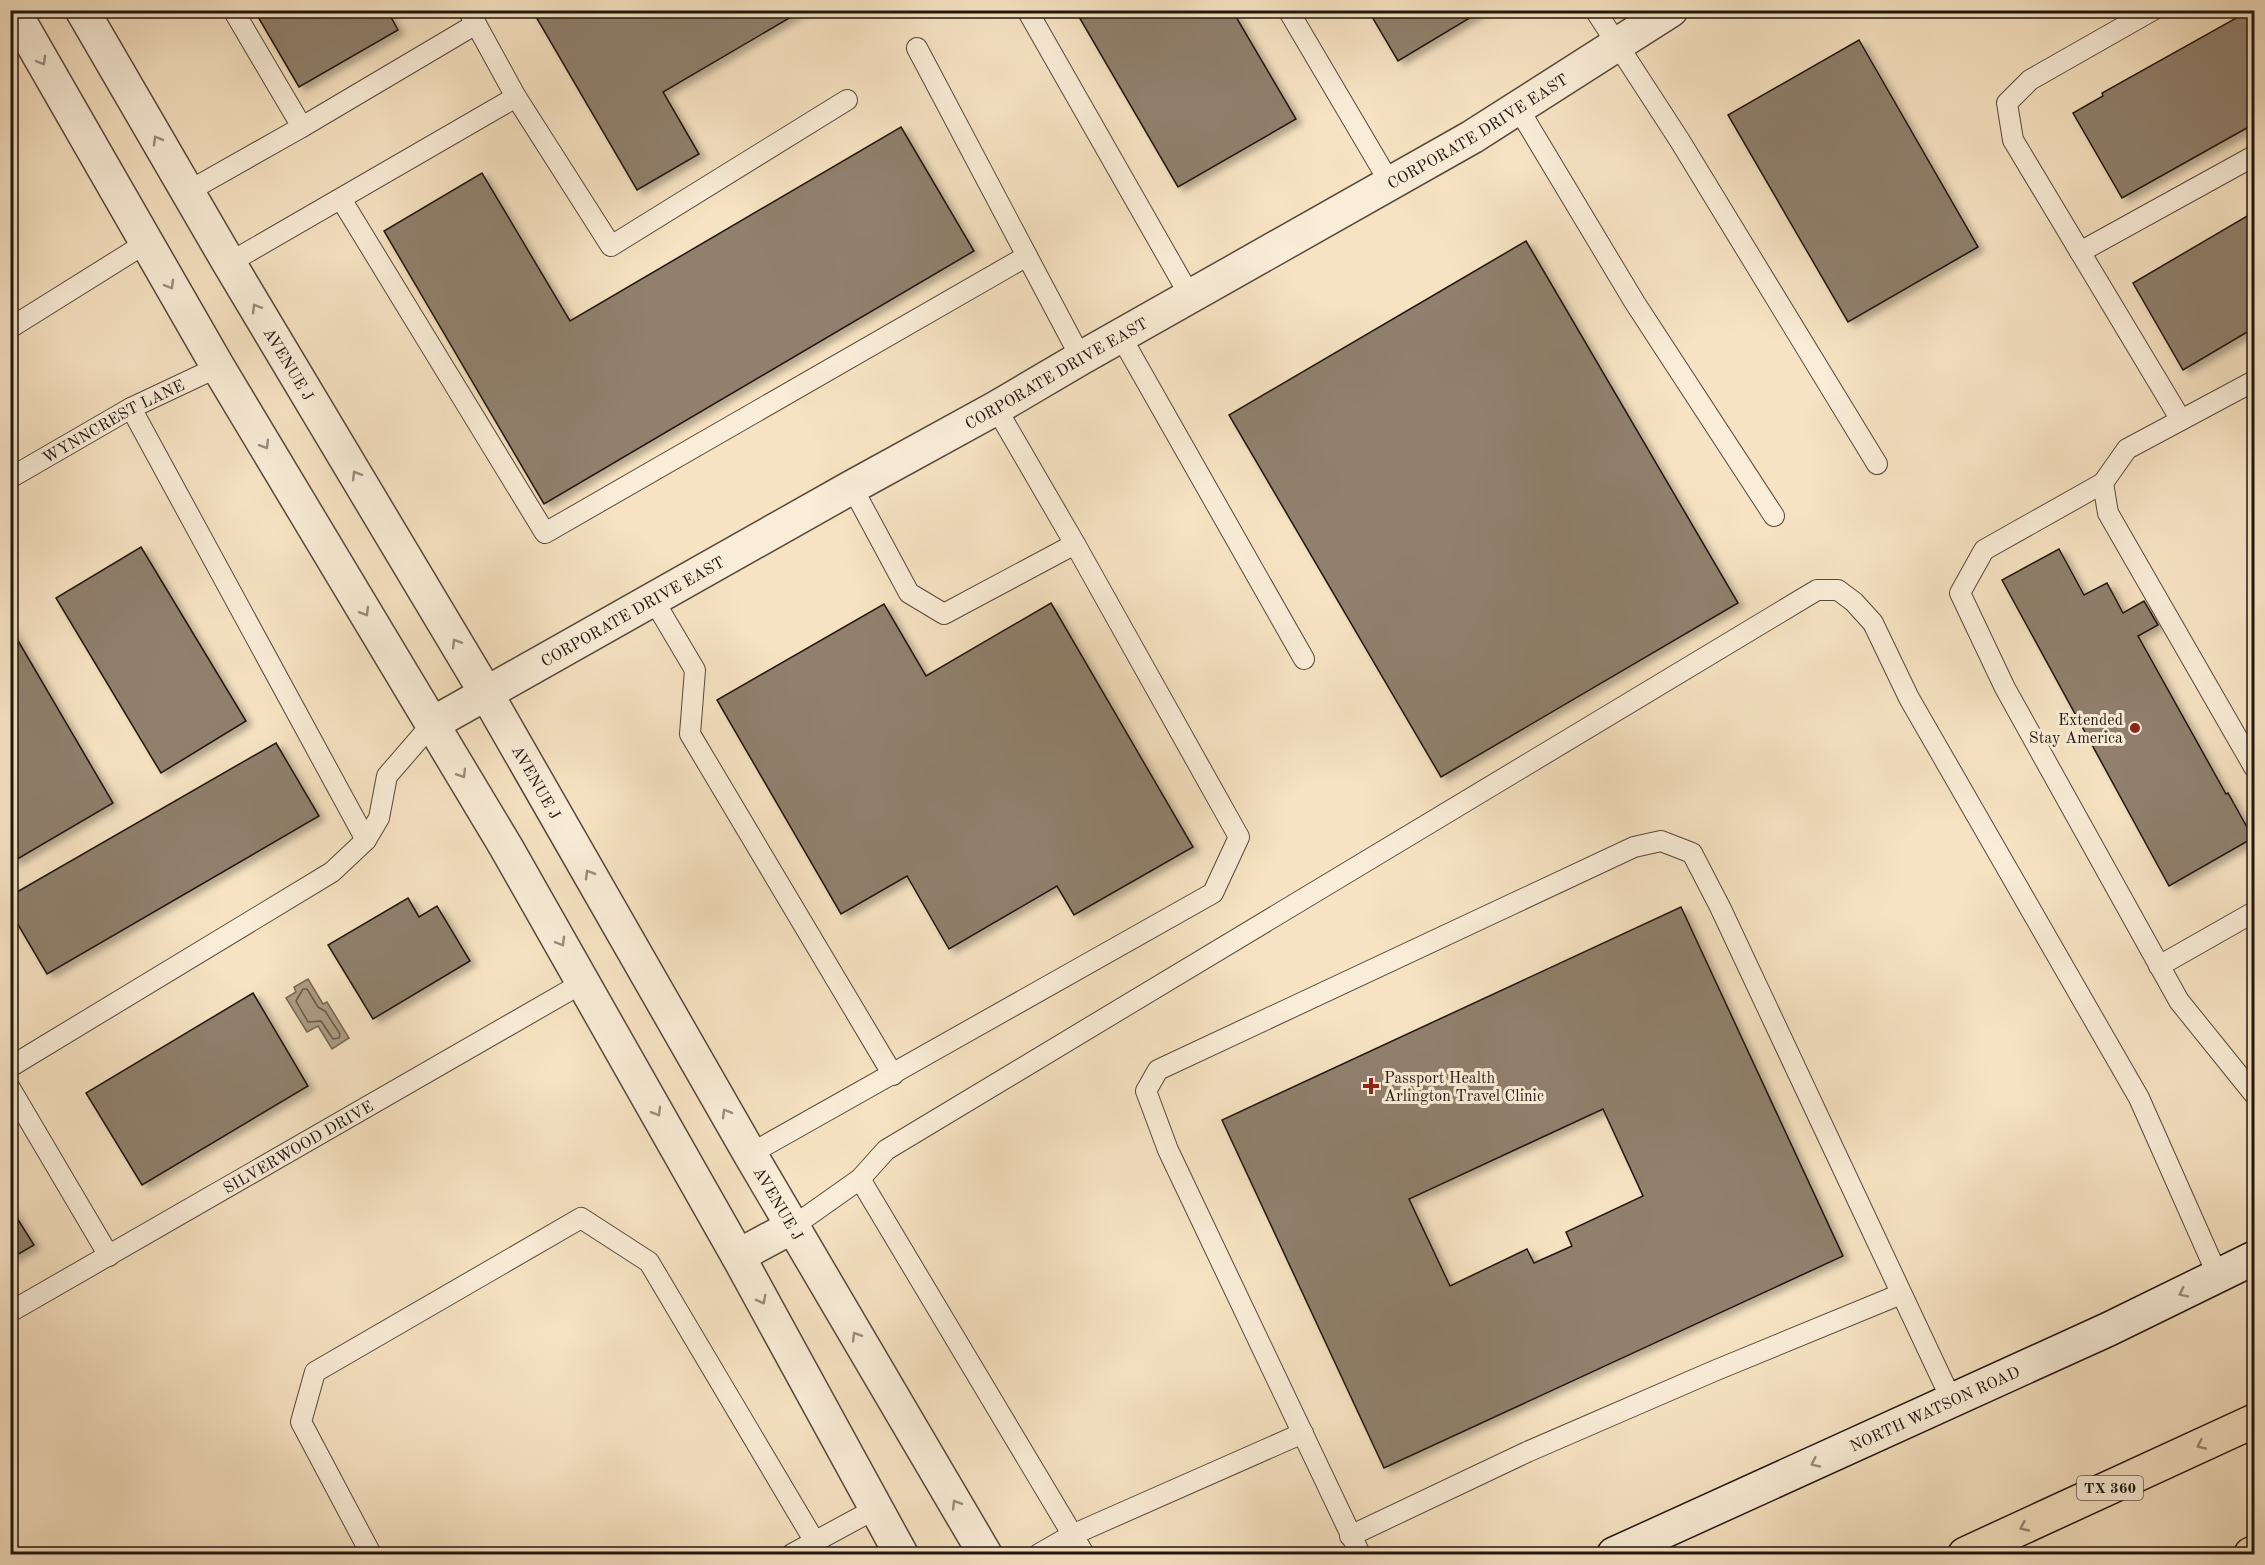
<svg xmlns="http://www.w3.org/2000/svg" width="2265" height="1565" font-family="'Old Standard TT',serif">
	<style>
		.water { fill: #ae9d86; stroke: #766756; stroke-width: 1.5 }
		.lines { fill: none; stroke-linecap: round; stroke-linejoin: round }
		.shore { stroke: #68594a; stroke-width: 1.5 }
		.building { fill: #90806d; stroke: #21150f; stroke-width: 1.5; fill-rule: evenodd; filter: url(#shadow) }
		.service-casing { stroke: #56483c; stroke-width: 22 }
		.minor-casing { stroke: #56483c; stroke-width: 36 }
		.tertiary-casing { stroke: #56483c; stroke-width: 36 }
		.secondary-casing { stroke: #21150f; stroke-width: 36 }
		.motorway-casing { stroke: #21150f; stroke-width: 36 }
		.service { stroke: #faedd8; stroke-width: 20 }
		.minor { stroke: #faedd8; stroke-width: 33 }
		.tertiary { stroke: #faedd8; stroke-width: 33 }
		.secondary { stroke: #faedd8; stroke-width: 33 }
		.motorway { stroke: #f7e3c3; stroke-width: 33 }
		.oneway { stroke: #988c7e }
		.oneway2 { stroke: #978672 }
		.poi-dot { fill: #8f2418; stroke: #faedd8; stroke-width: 2 }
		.labels { text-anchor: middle; stroke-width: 6; stroke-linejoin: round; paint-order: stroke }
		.shield { fill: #faedd8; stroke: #62564b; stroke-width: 1.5 }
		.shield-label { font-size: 15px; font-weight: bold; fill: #21150f }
		.street-label { font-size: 16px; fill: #21150f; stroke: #faedd8 }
		.poi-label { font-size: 16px; fill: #21150f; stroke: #faedd8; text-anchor: end }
	</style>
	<defs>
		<filter id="shadow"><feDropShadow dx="6" dy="4" stdDeviation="3" flood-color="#0004"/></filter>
	</defs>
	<rect width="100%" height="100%" fill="#f7e3c3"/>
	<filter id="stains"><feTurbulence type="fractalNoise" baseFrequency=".00333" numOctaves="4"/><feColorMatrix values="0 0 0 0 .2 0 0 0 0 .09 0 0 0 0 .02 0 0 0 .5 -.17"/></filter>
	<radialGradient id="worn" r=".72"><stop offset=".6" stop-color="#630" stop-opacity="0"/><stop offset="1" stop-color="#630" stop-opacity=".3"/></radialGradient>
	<polygon class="water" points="308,979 323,1004 327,1002 349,1038 332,1049 318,1026 307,1032 286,998 296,992 294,987"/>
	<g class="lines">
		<polygon class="shore" points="303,989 307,989 318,1007 325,1011 340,1034 339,1038 333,1039 321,1021 308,1022 296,1001"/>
	</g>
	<g class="building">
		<polygon points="254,10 387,10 398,30 299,87"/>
		<polygon points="532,10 803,10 663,92 699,154 637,190"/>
		<polygon points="1075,10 1232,10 1296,119 1178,187"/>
		<polygon points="1368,10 1483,10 1398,61"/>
		<polygon points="2237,10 2254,10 2254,124 2122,198 2073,113 2103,96 2102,93 2240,16"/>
		<polygon points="1859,40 1978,247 1848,322 1728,115"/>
		<polygon points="901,127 974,251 544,504 384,231 482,173 570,321"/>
		<polygon points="2254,212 2254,328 2183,370 2133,283"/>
		<polygon points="1526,241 1738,603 1441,777 1229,415"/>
		<polygon points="141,547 246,721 161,773 56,598"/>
		<polygon points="2059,549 2084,595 2107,583 2123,613 2144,601 2158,625 2138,636 2226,794 2228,793 2253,838 2169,886 2002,580"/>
		<polygon points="1051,603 1193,847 1074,915 1057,886 949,949 907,876 841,914 717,700 884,604 926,676"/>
		<polygon points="10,627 113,803 14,861 10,855"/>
		<polygon points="276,743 319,816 47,974 10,911 10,896"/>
		<polygon points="408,898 419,917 437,906 470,961 373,1019 328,945"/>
		<path d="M 1681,907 L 1843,1256 L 1384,1468 L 1222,1120 ZM 1603,1109 L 1643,1196 L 1566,1232 L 1572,1246 L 1534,1263 L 1527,1249 L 1450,1286 L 1409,1199 Z"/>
		<polygon points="253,993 308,1086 142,1185 86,1093"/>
		<polygon points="10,1207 34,1245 10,1259"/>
	</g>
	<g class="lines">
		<g class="service-casing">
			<g id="service">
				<polyline points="1027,10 1190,296"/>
				<polyline points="1288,10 1390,183"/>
				<polyline points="1595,10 1680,141 1877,464"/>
				<polyline points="2153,10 2030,80 2007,103 2013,140 2181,420"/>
				<polyline points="476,24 516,97"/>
				<polyline points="1518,108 1635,303 1774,516"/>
				<polyline points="302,127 476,24 468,10"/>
				<polyline points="187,192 302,127 233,10"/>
				<polyline points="341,199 545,533 1027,256 917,48"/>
				<polyline points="2080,252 2254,156"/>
				<polyline points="1027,256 1081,358"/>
				<polyline points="229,263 516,97 611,246 847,100"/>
				<polyline points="10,328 146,243"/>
				<polyline points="1120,335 1304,659"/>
				<polyline points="2254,381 2127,449 2103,483 2108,513 2254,767"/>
				<polyline points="131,408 366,840"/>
				<path id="s1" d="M 10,478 L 131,408 L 218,367"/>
				<polyline points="2103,483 1984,550 1960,593 2005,688 2179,1001 2254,1094"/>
				<polyline points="852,487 909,593 944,614 1075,544"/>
				<polyline points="653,599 695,670 690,734 893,1075"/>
				<polyline points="2159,966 2254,912"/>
				<polyline points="10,1067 332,872 366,840 379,818 387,776 432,724"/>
				<polyline points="10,1088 109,1256"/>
				<polyline points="750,1154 1213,893 1239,837 1075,544 996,408"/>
				<polyline points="860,1179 1084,1554"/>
				<polyline points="792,1227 860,1179 886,1150 1817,590 1838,590 1854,602 1873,623 1909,698 2139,1098 2218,1276"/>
				<path id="s2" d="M 10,1312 L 584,982"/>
				<polyline points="1350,1536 1527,1452 1714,1371 1901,1294"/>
				<polyline points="371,1554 301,1422 315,1372 581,1218 649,1262 815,1542"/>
				<polyline points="792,1554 875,1509"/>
				<polyline points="1039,1554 1072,1535 1303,1433"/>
				<polyline points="1360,1554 1168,1150 1146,1091 1158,1070 1634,847 1661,841 1692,853 1720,907 1952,1401"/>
			</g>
		</g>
		<g class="minor-casing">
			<g id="minor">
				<path id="s3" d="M 432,724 L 852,487 L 996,408 L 1081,358 L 1472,137 L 1671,10"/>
			</g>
		</g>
		<g class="tertiary-casing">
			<g id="tertiary">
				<polyline points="13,10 218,367 506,847 738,1256 901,1554"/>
				<path id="s4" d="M 82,10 L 229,263 L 486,693 L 750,1154 L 985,1554"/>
				<polyline points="738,1256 792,1227"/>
			</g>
		</g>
		<g class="secondary-casing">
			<g id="secondary">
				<path id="s5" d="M 1614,1554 L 2109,1329 L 2254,1258"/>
			</g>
		</g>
		<g class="motorway-casing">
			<g id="motorway">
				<polyline points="1965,1554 2254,1421"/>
				<polyline points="2251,1554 2254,1553"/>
			</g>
		</g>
		<use href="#service" class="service"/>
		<use href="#minor" class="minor"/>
		<use href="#tertiary" class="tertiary"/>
		<use href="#secondary" class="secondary"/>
		<use href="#motorway" class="motorway"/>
	</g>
	<defs><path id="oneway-chevron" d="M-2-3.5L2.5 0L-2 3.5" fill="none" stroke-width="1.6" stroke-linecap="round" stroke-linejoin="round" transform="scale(1.5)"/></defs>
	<g class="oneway">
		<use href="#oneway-chevron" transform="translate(42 61) rotate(60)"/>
		<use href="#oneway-chevron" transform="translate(157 140) rotate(-120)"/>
		<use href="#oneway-chevron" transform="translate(170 285) rotate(60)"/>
		<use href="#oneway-chevron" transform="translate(256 308) rotate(-121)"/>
		<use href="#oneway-chevron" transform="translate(265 445) rotate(59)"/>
		<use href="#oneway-chevron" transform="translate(356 475) rotate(-121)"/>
		<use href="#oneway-chevron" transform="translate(365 612) rotate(59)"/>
		<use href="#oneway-chevron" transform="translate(456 643) rotate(-121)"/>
		<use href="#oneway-chevron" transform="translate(462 774) rotate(59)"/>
		<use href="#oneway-chevron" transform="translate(589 874) rotate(-120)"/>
		<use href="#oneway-chevron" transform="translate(561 942) rotate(60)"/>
		<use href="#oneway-chevron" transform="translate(657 1112) rotate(60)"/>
		<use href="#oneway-chevron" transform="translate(726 1113) rotate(-120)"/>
		<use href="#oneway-chevron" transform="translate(2183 1293) rotate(154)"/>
		<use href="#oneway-chevron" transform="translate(762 1300) rotate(62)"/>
		<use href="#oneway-chevron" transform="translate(856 1336) rotate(-121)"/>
		<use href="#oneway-chevron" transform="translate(1815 1463) rotate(155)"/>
		<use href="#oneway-chevron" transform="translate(956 1504) rotate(-121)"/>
	</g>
	<g class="oneway2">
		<use href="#oneway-chevron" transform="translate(2201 1445) rotate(155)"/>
		<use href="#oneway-chevron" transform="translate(2024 1527) rotate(155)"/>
	</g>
	<g class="poi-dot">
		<circle cx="2135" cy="728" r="6"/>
		<path d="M1368 1077h6v6h6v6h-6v6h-6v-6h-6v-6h6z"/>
	</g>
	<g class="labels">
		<rect class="shield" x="2077" y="1476" width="66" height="24" rx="4.5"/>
		<g class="shield-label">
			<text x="2110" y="1493">TX 360</text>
		</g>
		<g class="street-label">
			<text dy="6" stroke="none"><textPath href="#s3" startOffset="1202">CORPORATE DRIVE EAST</textPath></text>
			<text dy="6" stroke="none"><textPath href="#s4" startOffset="410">AVENUE J</textPath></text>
			<text dy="6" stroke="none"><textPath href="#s3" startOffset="716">CORPORATE DRIVE EAST</textPath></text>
			<text dy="6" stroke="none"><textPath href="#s1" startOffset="118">WYNNCREST LANE</textPath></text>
			<text dy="6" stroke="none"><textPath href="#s3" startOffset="230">CORPORATE DRIVE EAST</textPath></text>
			<text dy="6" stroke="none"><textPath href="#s4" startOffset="896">AVENUE J</textPath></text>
			<text dy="6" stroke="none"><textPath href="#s2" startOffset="332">SILVERWOOD DRIVE</textPath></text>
			<text dy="6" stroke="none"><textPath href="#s4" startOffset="1382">AVENUE J</textPath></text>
			<text dy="6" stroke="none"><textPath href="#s5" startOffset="352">NORTH WATSON ROAD</textPath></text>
		</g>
		<g class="poi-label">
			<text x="2123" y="725">Extended<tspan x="2123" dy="18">Stay America</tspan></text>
			<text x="1384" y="1083" text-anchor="start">Passport Health<tspan x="1384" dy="18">Arlington Travel Clinic</tspan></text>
		</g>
	</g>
	<rect width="2265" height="1565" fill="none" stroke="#f7e3c3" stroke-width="36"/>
	<rect x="12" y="12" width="2241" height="1541" fill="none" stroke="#21150f" stroke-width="3"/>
	<rect x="18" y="18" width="2229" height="1529" fill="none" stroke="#21150f" stroke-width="1.5"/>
	<rect width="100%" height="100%" filter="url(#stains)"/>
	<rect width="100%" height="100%" fill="url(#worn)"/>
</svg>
